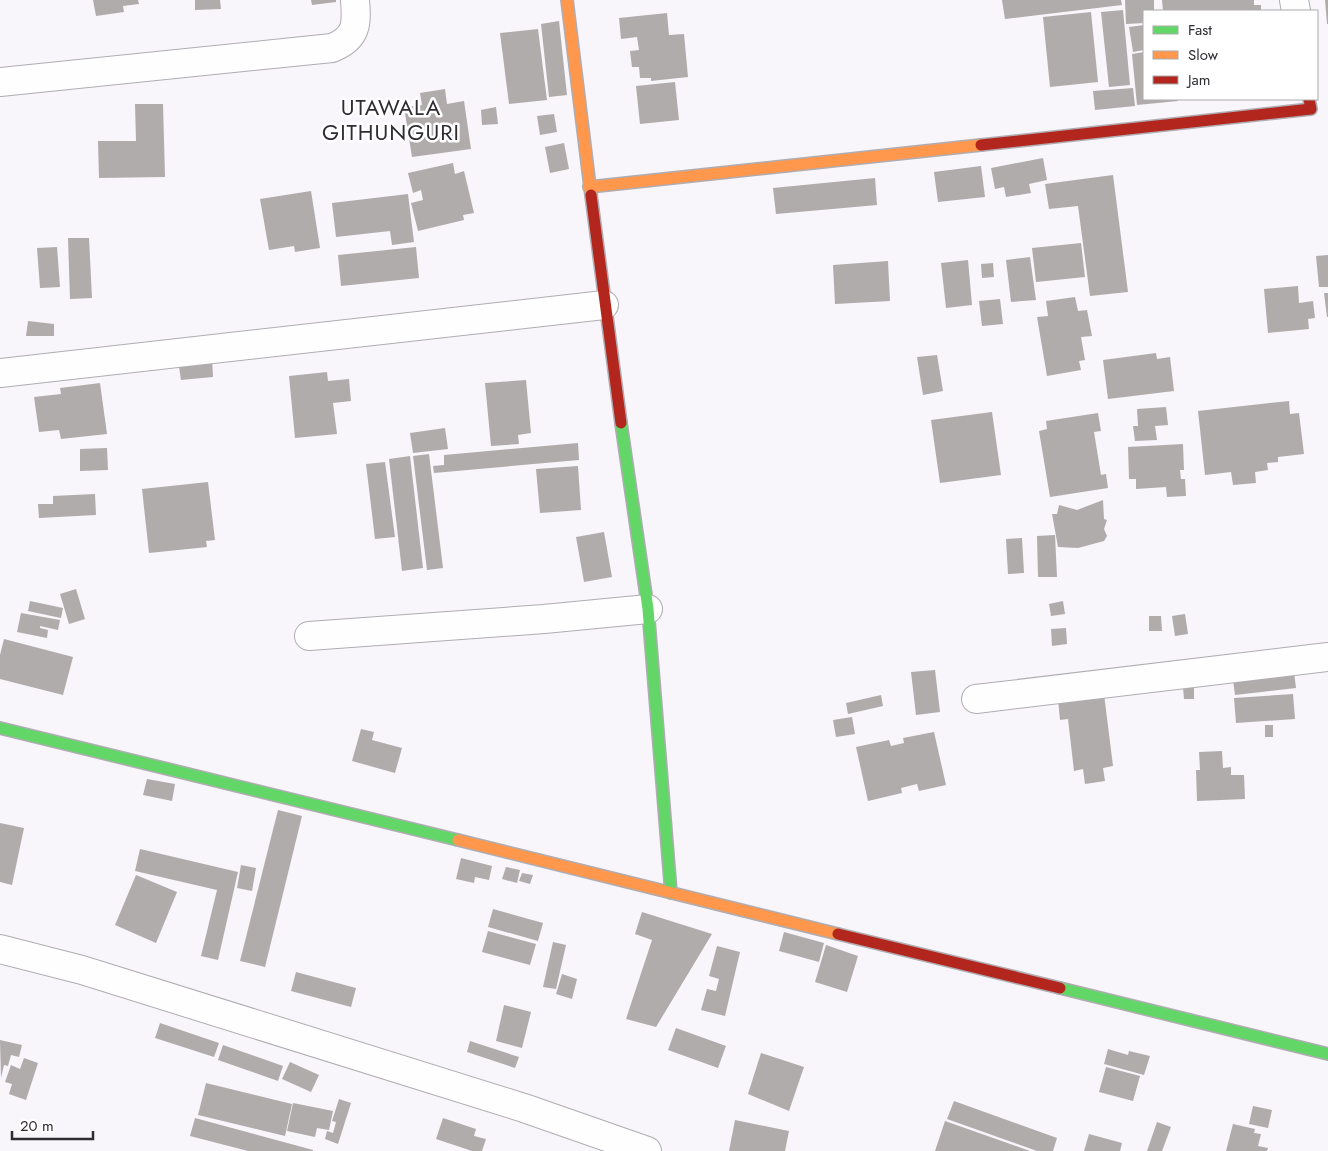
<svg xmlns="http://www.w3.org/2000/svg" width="1328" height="1151" font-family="Jost,sans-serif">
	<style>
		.building { fill: #b0acac }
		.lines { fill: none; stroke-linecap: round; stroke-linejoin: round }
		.street-casing { stroke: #afadb2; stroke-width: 30 }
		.fast-casing { stroke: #afadb2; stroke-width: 14 }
		.slow-casing { stroke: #afadb2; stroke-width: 14 }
		.jam-casing { stroke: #afadb2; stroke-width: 14 }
		.street { stroke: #fefefe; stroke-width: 28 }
		.fast { stroke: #63d668; stroke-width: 11 }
		.slow { stroke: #ff974d; stroke-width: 11 }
		.jam { stroke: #b3261e; stroke-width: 11 }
		.labels { text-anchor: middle; stroke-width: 5; stroke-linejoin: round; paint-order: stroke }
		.quarter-label { font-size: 22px; letter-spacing: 1px; fill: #2f2c32; stroke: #fff }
	</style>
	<rect width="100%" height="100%" fill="#f8f5fb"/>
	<g class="building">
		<polygon points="93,0 138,0 139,4 123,6 124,12 96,16"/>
		<polygon points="195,0 220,0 221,9 195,10"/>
		<polygon points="311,0 336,0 336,2 312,5"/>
		<polygon points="1002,0 1121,0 1122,5 1005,19"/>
		<polygon points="1125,0 1154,0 1154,11 1144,11 1144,23 1126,24"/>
		<polygon points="1162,0 1254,0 1254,5 1261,5 1261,11 1163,11"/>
		<polygon points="1325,0 1328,0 1328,24 1327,24"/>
		<polygon points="1123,10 1130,85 1109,87 1101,12"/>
		<polygon points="1091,12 1098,82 1050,87 1043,17"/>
		<polygon points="667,13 669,35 684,34 688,77 651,81 651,78 640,78 639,67 632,67 630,51 639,50 637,37 621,39 619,18"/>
		<polygon points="559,21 567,95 549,97 541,24"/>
		<polygon points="1144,25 1144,50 1133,52 1129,27"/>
		<polygon points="538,29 547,100 509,104 500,33"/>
		<polygon points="1144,52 1144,99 1178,99 1178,101 1137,105 1132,54"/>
		<polygon points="675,82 679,120 640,124 636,86"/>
		<polygon points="1133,88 1135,106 1095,110 1093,91"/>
		<polygon points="445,89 447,104 464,101 471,149 412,157 404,107 422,105 420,93"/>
		<polygon points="135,104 163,104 165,177 99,178 98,141 136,141"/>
		<polygon points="496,107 498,124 482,125 481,110"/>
		<polygon points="554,114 557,132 540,135 537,116"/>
		<polygon points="564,143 569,169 550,173 545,147"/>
		<polygon points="1043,158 1047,180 1029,184 1031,193 1006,197 1004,187 995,189 991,168"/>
		<polygon points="453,163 455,174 464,171 474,213 463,215 464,220 418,231 411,203 423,200 421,190 413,193 408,173"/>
		<polygon points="981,166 985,197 938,202 934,172"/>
		<polygon points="1113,175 1128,292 1090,296 1078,206 1049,209 1045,184"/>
		<polygon points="875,178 877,205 776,214 773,188"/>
		<polygon points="311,191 320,248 295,252 294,246 269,250 260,199"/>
		<polygon points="408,194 414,242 392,245 390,231 336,237 332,203"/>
		<polygon points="68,238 89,238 92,298 70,299"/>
		<polygon points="1081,243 1085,277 1036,282 1032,248"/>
		<polygon points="57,247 60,287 40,288 37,248"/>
		<polygon points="416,247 419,278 341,286 338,255"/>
		<polygon points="1328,255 1328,287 1319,287 1316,256"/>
		<polygon points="1030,257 1036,300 1011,302 1006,260"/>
		<polygon points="968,260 972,305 946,308 941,263"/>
		<polygon points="888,261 890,301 835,304 833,265"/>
		<polygon points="993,263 994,277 982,278 981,264"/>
		<polygon points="1298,286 1299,303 1313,301 1315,318 1308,319 1309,329 1268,333 1264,289"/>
		<polygon points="1324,293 1328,293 1328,317 1327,317"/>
		<polygon points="1075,297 1078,311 1087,310 1092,336 1081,337 1085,360 1079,361 1081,370 1047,376 1037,317 1048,316 1046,301"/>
		<polygon points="1000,299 1003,324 982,326 979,301"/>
		<polygon points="28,321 54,324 54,336 26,336"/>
		<polygon points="1156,353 1157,359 1170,357 1174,391 1108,399 1103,360"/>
		<polygon points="937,355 943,391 923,395 917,357"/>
		<polygon points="212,358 213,377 181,380 178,360"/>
		<polygon points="327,372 328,381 349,379 351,401 333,403 337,434 295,438 289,376"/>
		<polygon points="526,380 531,433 518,435 519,444 491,446 485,383"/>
		<polygon points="100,383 107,434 61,439 59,430 39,432 34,397 61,394 60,388"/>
		<polygon points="1289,401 1290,414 1299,413 1304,454 1278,457 1278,462 1267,463 1268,470 1255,472 1256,483 1233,485 1231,472 1205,475 1198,411"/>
		<polygon points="1166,407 1168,425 1155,426 1157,440 1135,441 1133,426 1138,426 1137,409"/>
		<polygon points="992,412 1001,475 940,483 931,420"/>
		<polygon points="1098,413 1101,431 1094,432 1101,475 1106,474 1108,488 1050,497 1039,431 1047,429 1046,421"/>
		<polygon points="445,428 448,449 413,453 410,433"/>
		<polygon points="578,443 579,460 434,473 433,466 444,465 444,455"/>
		<polygon points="1183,444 1184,470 1180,470 1181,479 1185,479 1186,496 1167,497 1166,487 1136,489 1136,479 1129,479 1128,447"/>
		<polygon points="107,448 108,470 80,471 80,449"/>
		<polygon points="429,454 443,568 427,570 413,456"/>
		<polygon points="410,456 423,568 402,571 389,459"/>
		<polygon points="385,462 395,537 375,539 366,464"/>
		<polygon points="578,466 581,510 540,513 536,469"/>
		<polygon points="208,482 215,540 206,541 207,547 149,553 142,489"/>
		<polygon points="95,494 96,515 39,518 38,504 53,504 53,496"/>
		<polygon points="1103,500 1104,519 1107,520 1104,529 1107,536 1104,541 1078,548 1058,547 1052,514 1057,514 1059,505 1077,510"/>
		<polygon points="604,532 612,577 584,582 576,537"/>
		<polygon points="1055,535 1057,577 1038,577 1037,536"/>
		<polygon points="1022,538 1024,573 1008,574 1006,539"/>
		<polygon points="76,589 85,619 69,624 60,594"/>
		<polygon points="30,601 63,608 61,618 28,611"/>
		<polygon points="1063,601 1065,614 1051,616 1049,604"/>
		<polygon points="21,613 60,620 58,630 40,626 40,628 48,630 47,638 17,632"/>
		<polygon points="1185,614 1188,634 1175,636 1172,616"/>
		<polygon points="1149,616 1161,616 1162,631 1149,631"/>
		<polygon points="1066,628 1067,644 1052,646 1051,629"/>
		<polygon points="4,639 73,657 63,695 0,679 0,655"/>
		<polygon points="935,670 940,712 916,715 911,672"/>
		<polygon points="1294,672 1296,688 1235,695 1233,680"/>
		<polygon points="1183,687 1194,687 1194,699 1184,699"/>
		<polygon points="1104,694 1113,766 1103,768 1105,781 1085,784 1083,769 1074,771 1068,719 1060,720 1058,699"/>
		<polygon points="1293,694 1295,719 1236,723 1234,698"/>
		<polygon points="881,695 883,706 848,714 846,703"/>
		<polygon points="852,717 855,734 836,737 833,720"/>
		<rect x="1265" y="725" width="8" height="12"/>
		<polygon points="361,729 374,732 372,740 402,748 395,773 352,761"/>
		<polygon points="934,732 946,785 919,791 917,784 901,788 902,793 868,801 856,747 889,740 891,746 904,743 903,738"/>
		<polygon points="1222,751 1223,768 1231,767 1231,775 1244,775 1245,799 1197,801 1196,770 1200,770 1199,752"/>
		<polygon points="147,779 175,784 172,801 143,795"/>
		<polygon points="278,810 302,816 265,967 240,961"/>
		<polygon points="0,823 24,828 12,885 0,882"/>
		<polygon points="140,849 238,872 218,960 201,956 217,890 135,871"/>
		<polygon points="461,858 492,866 489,880 475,877 474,883 456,879"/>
		<polygon points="241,865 256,868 252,891 237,888"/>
		<polygon points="506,867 520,870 517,883 502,879"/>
		<polygon points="522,873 533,875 530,884 519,881"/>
		<polygon points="136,875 177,892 156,943 115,925"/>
		<polygon points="493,909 543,923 538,941 488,927"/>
		<polygon points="642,912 712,934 656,1027 626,1019 652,940 635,934"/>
		<polygon points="488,931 536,944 530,965 482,952"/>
		<polygon points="784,932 824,943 819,962 779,951"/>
		<polygon points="553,942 566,945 556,989 543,987"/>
		<polygon points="826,945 858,956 847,992 815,982"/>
		<polygon points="717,946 740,952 725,1016 701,1010 707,989 716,991 719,979 709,976"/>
		<polygon points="296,972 356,988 351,1007 291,991"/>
		<polygon points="562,974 577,979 572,999 556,994"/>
		<polygon points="504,1005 531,1012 522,1048 496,1041"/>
		<polygon points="160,1023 219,1043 214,1057 155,1038"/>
		<polygon points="676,1028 726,1046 718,1068 668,1050"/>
		<polygon points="0,1040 22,1045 19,1057 11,1055 8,1066 4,1065 1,1078"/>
		<polygon points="470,1041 519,1057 515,1068 467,1052"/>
		<polygon points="223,1045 283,1066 278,1081 218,1060"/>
		<polygon points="1108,1049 1128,1055 1129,1051 1150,1056 1144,1075 1104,1064"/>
		<polygon points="761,1053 804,1067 789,1111 748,1094"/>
		<polygon points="24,1058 38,1063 26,1100 9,1094 12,1084 5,1082 11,1065 20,1069"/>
		<polygon points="290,1062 319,1075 311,1092 282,1079"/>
		<polygon points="1106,1067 1140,1076 1133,1101 1099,1092"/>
		<polygon points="206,1083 292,1104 285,1136 198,1115"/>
		<polygon points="339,1099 351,1103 338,1144 325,1139 327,1131 333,1133 336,1122 332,1121"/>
		<polygon points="954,1101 1057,1138 1053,1151 1037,1151 947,1119"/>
		<polygon points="293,1103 333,1111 329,1130 317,1128 315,1137 287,1131"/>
		<polygon points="1253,1106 1272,1110 1268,1128 1249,1124"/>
		<polygon points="195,1118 313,1150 313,1151 248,1151 190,1136"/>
		<polygon points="443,1118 476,1129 474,1136 486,1139 482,1151 472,1151 436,1139"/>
		<polygon points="735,1120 789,1131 785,1151 729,1151"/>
		<polygon points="945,1121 1030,1151 935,1151"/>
		<polygon points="1157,1122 1171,1127 1162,1151 1147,1151"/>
		<polygon points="1233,1124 1255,1129 1254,1133 1261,1134 1258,1146 1268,1148 1267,1151 1226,1151"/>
		<polygon points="1089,1134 1122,1143 1120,1151 1084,1151"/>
	</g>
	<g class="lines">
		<g class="street-casing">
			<g id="street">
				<polyline points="1294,0 1296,11"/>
				<path d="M 0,82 L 332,48 C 357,38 357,24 355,0"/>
				<polyline points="0,373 604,305"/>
				<polyline points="309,636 544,619 648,609"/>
				<polyline points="976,699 1328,657"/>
				<polyline points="0,949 82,970 524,1108 647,1151"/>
			</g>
		</g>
		<g class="fast-casing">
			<g id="fast">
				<polyline points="621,423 648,609 671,893"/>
				<polyline points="0,728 458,840"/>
				<polyline points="1060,988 1328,1054"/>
			</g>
		</g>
		<g class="slow-casing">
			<g id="slow">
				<polyline points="567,0 591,195"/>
				<polyline points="589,187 981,145"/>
				<polyline points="458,840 838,934"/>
			</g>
		</g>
		<g class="jam-casing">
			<g id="jam">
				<polyline points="981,145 1311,109 1309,99"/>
				<polyline points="591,195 621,423"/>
				<polyline points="838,934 1060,988"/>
			</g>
		</g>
		<use href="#street" class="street"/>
		<use href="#fast" class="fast"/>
		<use href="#slow" class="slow"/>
		<use href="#jam" class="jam"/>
	</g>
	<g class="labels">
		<g class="quarter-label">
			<text x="391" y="115">UTAWALA<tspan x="391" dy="25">GITHUNGURI</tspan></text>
		</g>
	</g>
	<rect x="1143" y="10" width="175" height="90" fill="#ffffff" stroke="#acabad"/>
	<rect x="1153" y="26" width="25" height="8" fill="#63d668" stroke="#acabad"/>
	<text x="1188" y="35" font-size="15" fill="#2f2c32">Fast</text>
	<rect x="1153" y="51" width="25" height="8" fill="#ff974d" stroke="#acabad"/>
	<text x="1188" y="60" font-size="15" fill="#2f2c32">Slow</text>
	<rect x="1153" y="76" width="25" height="8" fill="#b3261e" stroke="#acabad"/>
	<text x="1188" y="85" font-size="15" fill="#2f2c32">Jam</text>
	<path d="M12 1131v8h81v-8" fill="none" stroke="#2f2c32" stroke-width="2.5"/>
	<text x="20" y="1131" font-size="15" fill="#2f2c32" stroke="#ffffff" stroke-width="4" paint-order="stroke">20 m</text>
</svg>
